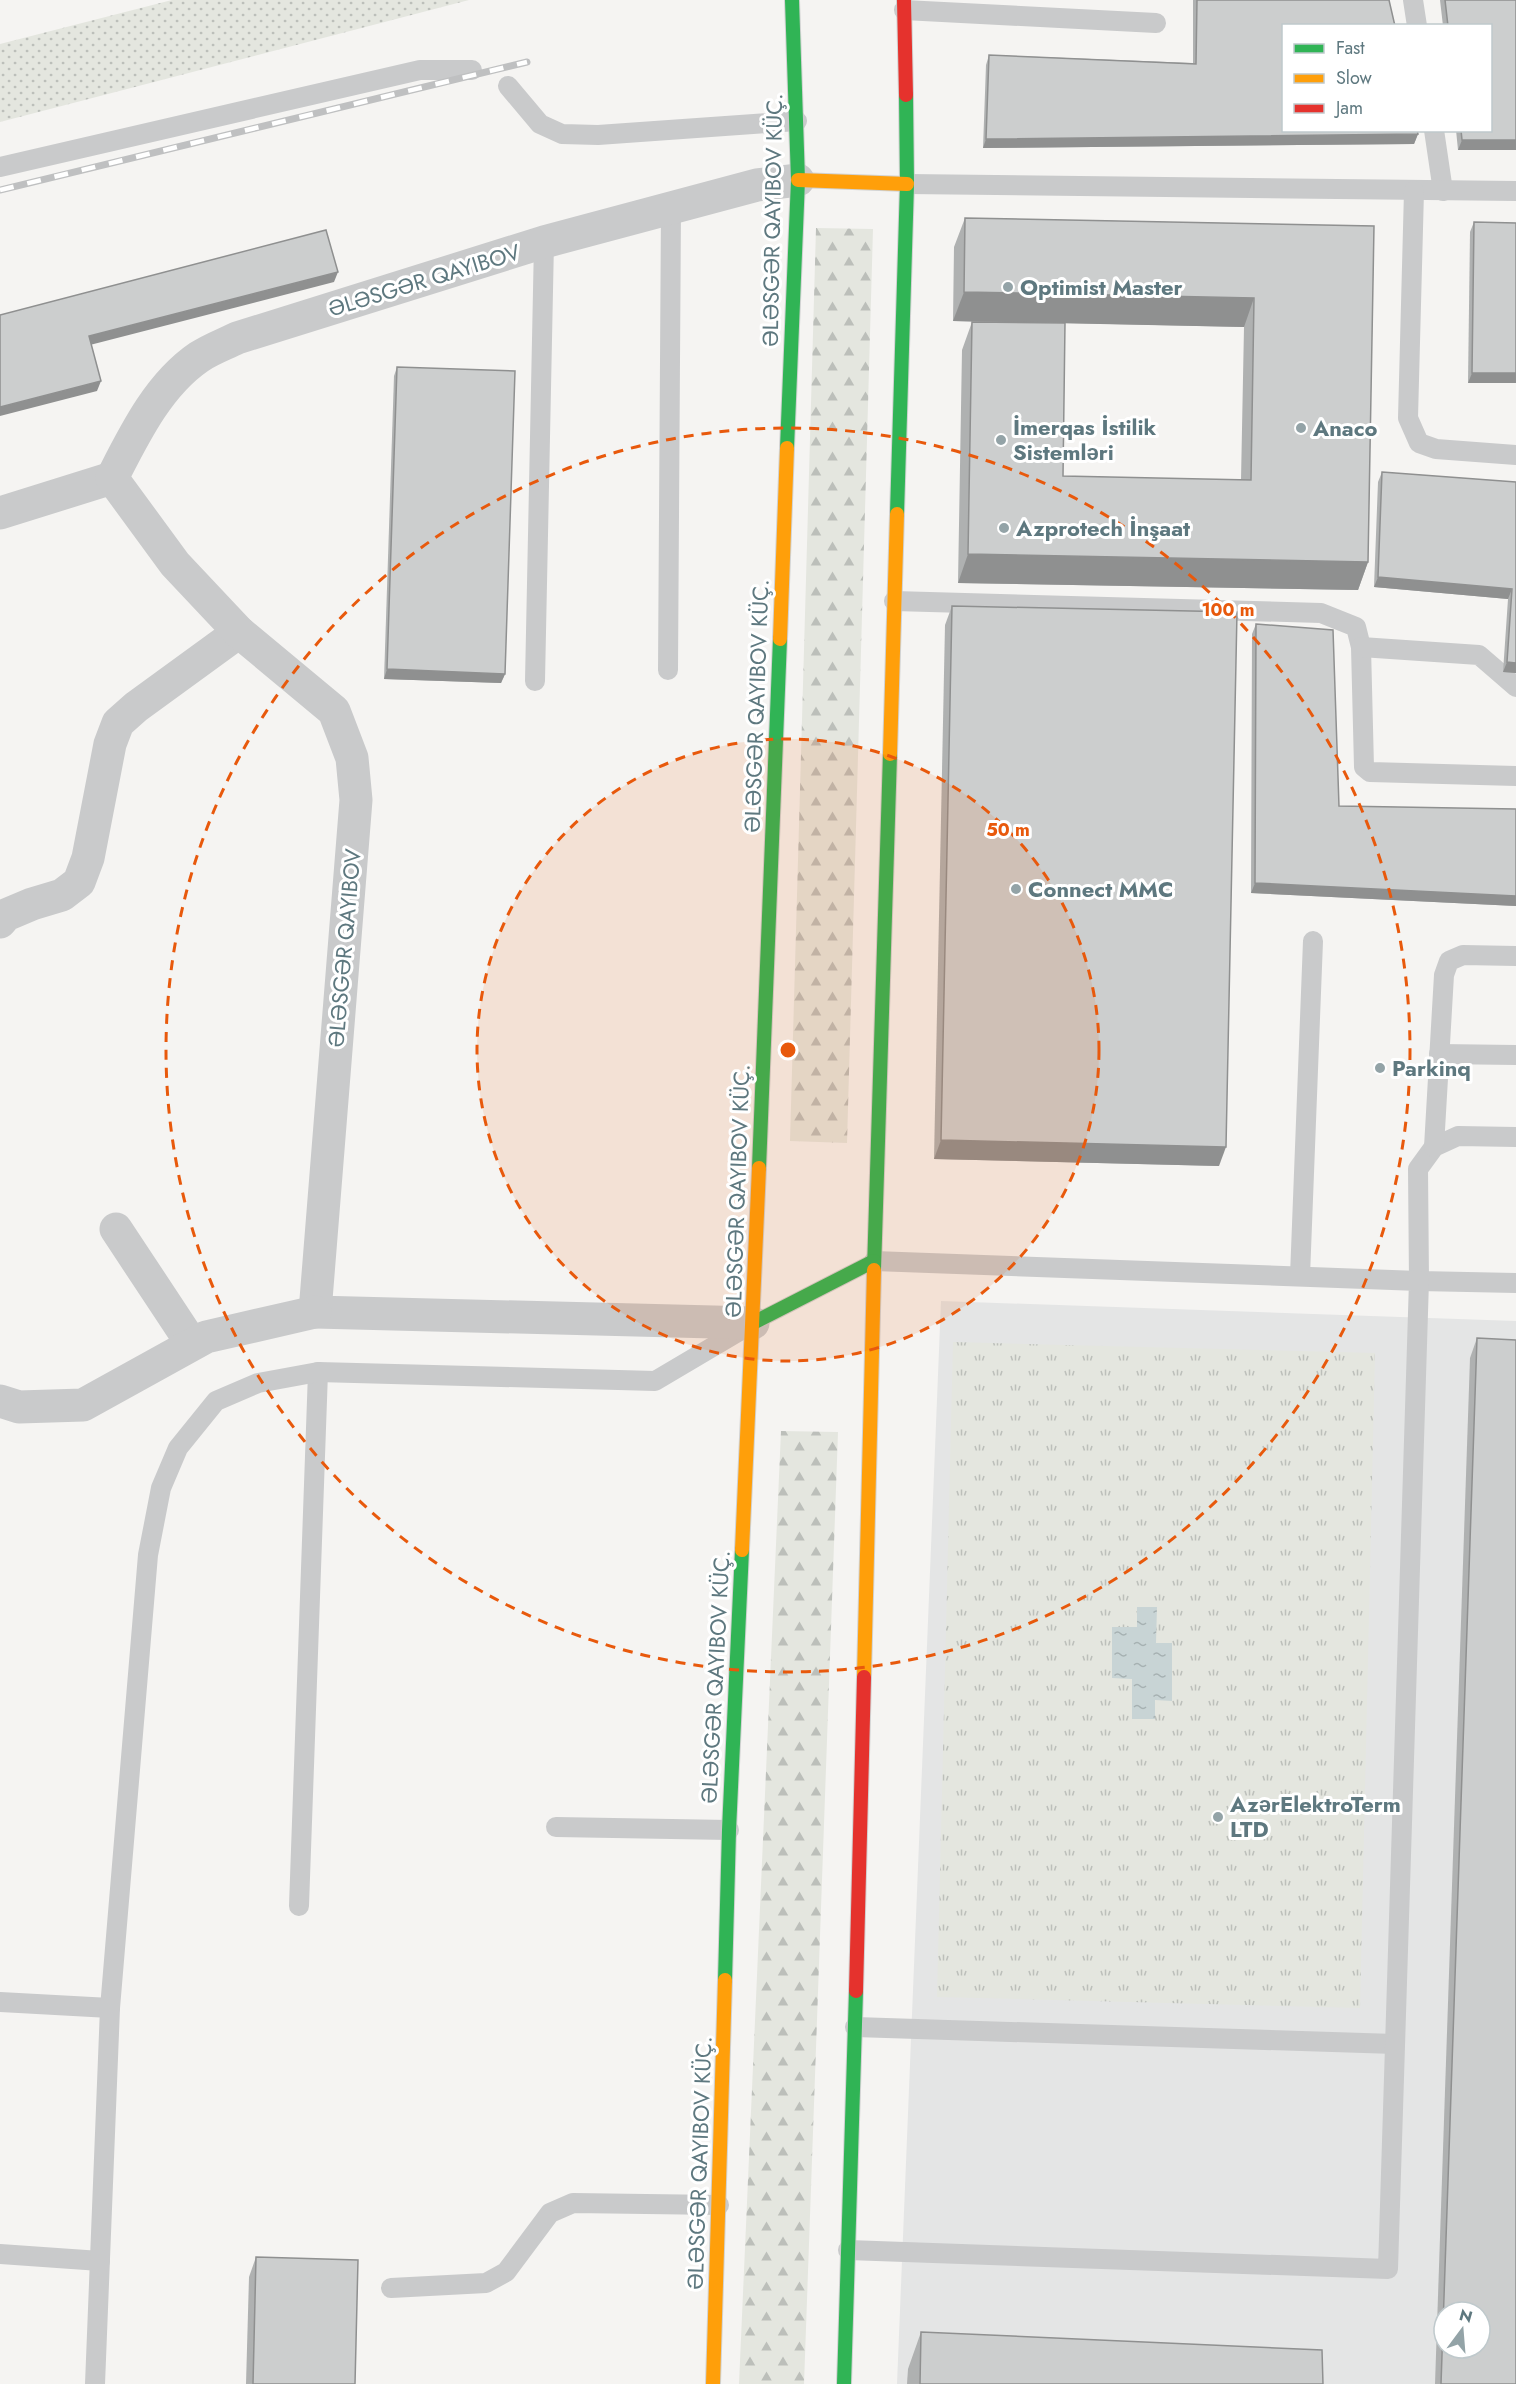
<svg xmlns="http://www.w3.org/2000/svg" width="1516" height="2384" font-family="Jost,sans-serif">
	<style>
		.built { fill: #e4e5e5; fill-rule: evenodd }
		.grass { fill: url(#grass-dots) }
		.forest { fill: url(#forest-firs) }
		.park { fill: url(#park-tufts) }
		.water { fill: url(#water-ripples) }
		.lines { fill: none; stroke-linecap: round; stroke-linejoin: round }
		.fast-casing { stroke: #d1d2d2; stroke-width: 16 }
		.slow-casing { stroke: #d1d2d2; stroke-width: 16 }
		.jam-casing { stroke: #d1d2d2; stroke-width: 16 }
		.lane { stroke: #c9cacb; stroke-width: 20 }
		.street { stroke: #c9cacb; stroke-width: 33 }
		.fast { stroke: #30b455; stroke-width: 14 }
		.slow { stroke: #ff9f0a; stroke-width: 14 }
		.jam { stroke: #e5322d; stroke-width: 14 }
		.rail-casing { stroke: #bfc0c1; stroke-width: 7 }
		.rail { stroke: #fff; stroke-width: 4.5; stroke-dasharray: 14; stroke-linecap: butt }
		.wall { fill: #afb1b1; fill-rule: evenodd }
		.shaded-wall { fill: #8f9090 }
		.building { fill: #cccece; stroke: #8f9090; stroke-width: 1.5; fill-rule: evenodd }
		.ring { fill: none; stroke: #e8590c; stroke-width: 3; stroke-dasharray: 10 8 }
		.poi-dot { fill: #93a3a7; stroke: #fff; stroke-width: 2 }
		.labels { text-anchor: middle; stroke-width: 6; stroke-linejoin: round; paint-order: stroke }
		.street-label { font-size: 22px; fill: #5e787f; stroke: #fff }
		.poi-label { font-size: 22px; font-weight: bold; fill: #5e787f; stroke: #fff; text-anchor: start }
		.centre { fill: #e8590c; stroke: #fff; stroke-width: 3 }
		.ring-label { font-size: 18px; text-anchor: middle; font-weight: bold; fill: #e8590c; stroke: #fff; stroke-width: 6; stroke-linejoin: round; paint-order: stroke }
	</style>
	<defs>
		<pattern id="grass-dots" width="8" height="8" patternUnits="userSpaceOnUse" patternTransform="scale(1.5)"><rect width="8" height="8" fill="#e4e6df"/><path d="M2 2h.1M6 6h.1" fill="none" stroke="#bcbfba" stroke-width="1.8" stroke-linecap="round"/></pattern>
		<pattern id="forest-firs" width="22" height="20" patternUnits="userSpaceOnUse" patternTransform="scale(1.5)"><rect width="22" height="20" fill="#e4e6df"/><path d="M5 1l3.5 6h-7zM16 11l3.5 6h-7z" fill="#bcbfba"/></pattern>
		<pattern id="park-tufts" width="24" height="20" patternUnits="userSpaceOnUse" patternTransform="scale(1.5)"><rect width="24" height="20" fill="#e4e6df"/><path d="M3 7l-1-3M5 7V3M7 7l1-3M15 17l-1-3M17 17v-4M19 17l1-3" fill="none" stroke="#bcbfba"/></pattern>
		<pattern id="water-ripples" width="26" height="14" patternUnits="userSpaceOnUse" patternTransform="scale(1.5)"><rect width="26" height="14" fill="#c8d4d5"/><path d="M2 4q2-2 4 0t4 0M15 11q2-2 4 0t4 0" fill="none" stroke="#a6b1b2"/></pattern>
	</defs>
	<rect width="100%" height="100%" fill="#f5f4f2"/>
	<path class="built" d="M 941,1301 L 1516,1321 L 1516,2384 L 897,2384 ZM 1444,2312 L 1480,2312 L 1480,2348 L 1444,2348 Z"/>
	<polygon class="grass" points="172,0 469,0 0,122 0,44"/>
	<g class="forest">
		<polygon points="816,228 873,229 847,1143 790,1141"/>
		<polygon points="781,1431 838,1432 804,2384 739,2384"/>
	</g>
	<polygon class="park" points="953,1342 1375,1353 1360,2008 937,1997"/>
	<polygon class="water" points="1137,1607 1157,1607 1156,1643 1172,1643 1172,1701 1155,1700 1155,1719 1132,1719 1132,1679 1112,1678 1112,1627 1137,1627"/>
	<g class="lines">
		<g class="fast-casing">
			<g id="fast">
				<polyline points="787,448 798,180 792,0"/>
				<polyline points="897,514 907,184 906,95"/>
				<polyline points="759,1168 780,639"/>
				<polyline points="874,1270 890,754"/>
				<polyline points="753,1323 874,1261"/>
				<polyline points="725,1980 729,1830 742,1550"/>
				<polyline points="844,2384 856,1991"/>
			</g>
		</g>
		<g class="slow-casing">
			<g id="slow">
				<polyline points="798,180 907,184"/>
				<polyline points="780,639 787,448"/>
				<polyline points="890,754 897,514"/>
				<polyline points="742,1550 759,1168"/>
				<polyline points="864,1677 874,1270"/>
				<polyline points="713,2384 725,1980"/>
			</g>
		</g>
		<g class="jam-casing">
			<g id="jam">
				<polyline points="904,0 906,95"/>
				<polyline points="856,1991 864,1677"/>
			</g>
		</g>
		<g class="lane">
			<polyline points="1413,0 1417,26"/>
			<polyline points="904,10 1156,23"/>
			<polyline points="508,86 540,124 562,134 598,135 797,121"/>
			<polyline points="1434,130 1443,191"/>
			<polyline points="0,167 420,70 472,70"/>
			<polyline points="907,184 1516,191"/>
			<polyline points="1414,191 1408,418 1419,443 1436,449 1516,455"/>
			<polyline points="894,601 1321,613 1356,627 1361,647 1364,767 1370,772 1516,776"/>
			<polyline points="1361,647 1479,655 1516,687"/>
			<polyline points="668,670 671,207"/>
			<polyline points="535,681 544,242"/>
			<polyline points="1439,1054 1516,1055"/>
			<polyline points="1516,1137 1458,1136 1434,1147 1418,1169 1419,1281 1516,1283"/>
			<polyline points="1434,1147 1444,975 1449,961 1463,955 1516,956"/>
			<polyline points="1300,1276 1313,941"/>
			<polyline points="556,1827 729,1830"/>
			<polyline points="299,1906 318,1372"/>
			<polyline points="0,2002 110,2008"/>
			<polyline points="855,2027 1395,2044"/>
			<polyline points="848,2250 1388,2269 1419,1281 874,1261"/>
			<polyline points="0,2254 100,2261"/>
			<polyline points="391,2288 486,2283 506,2272 550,2213 573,2203 719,2205"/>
			<polyline points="95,2384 110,2008 148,1555 161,1488 178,1448 216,1401 258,1383 318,1372 655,1381 748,1326"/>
		</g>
		<g class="street">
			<polyline points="0,513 112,478"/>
			<polyline points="0,922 6,915 32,904 62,895 79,882 88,858 110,744 118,723 136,707 239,632"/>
			<polyline points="116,1229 192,1344"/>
			<path d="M 753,1323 L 315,1312 L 356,800 L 352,758 L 334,711 L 239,632 L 175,564 L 112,478 C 134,435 158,385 199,357 C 211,349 225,344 237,338 L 544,242 L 757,185 L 798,180"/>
			<polyline points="0,1401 19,1407 83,1405 206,1337 315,1312"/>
		</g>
		<use href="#fast" class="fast"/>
		<use href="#slow" class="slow"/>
		<use href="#jam" class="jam"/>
		<g class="rail-casing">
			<polyline id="rail" points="0,190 527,62"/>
		</g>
		<use href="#rail" class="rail"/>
	</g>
	<g class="wall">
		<polygon points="1193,0 1389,0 1418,134 1414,144 983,148 986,65 989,55 1193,63"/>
		<polygon points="1440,0 1516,0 1516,150 1458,150 1456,130 1491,130 1491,26 1443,26"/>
		<path d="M 965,218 L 1374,226 L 1368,562 L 1358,590 L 958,583 L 962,350 L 972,322 L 983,322 L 953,321 L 954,247 ZM 1065,323 L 1244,327 L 1241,480 L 1063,476 Z"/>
		<polygon points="1474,222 1516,223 1516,383 1468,383 1470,232"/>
		<polygon points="397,367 505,674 501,683 384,679 394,376"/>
		<polygon points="1382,472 1516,482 1516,673 1503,672 1508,599 1374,587 1378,482"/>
		<polygon points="952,606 1219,1166 934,1159 945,625"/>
		<polygon points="1256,624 1339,806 1516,809 1516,906 1251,893 1252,634"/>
		<polygon points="1477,1338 1516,2384 1435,2384 1470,1358"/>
		<polygon points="256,2257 355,2384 246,2384 249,2277"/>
		<polygon points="921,2332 1323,2384 907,2384 908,2369"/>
	</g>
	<g class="shaded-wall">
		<polygon points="1418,134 1414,144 983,148 986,139"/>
		<polygon points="1462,140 1516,140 1516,150 1458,150"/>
		<polygon points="338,272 334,282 86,346 89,336"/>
		<polygon points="964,292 1254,298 1244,327 953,321"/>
		<polygon points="1472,373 1516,373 1516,383 1468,383"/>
		<polygon points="101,381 97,391 0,416 0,407"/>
		<polygon points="968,554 1368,562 1358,590 958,583"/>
		<polygon points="1378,577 1512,589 1508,599 1374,587"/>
		<polygon points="1507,662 1516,663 1516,673 1503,672"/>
		<polygon points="387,669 505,674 501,683 384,679"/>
		<polygon points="1255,883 1516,896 1516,906 1251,893"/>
		<polygon points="941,1140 1226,1147 1219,1166 934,1159"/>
	</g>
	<g class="building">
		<polygon points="1197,0 1389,0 1395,26 1284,26 1284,130 1417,130 1418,134 986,139 989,55 1196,64"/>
		<polygon points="1445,0 1516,0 1516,140 1462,140 1461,130 1491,130 1491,26 1448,26"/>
		<polygon points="965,218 1374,226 1368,562 968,554 972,322 1065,323 1063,476 1251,480 1254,298 964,292"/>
		<polygon points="1474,222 1516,223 1516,373 1472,373"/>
		<polygon points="326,230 338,272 89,336 101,381 0,407 0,315"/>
		<polygon points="397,367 515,371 505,674 387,669"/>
		<polygon points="1382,472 1516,482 1516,663 1507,662 1512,589 1378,577"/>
		<polygon points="952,606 1237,612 1226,1147 941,1140"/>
		<polygon points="1256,624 1333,630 1339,806 1516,809 1516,896 1255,883"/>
		<path d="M 1477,1338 L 1516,1340 L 1516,2384 L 1441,2384 ZM 1444,2312 L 1480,2312 L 1480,2348 L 1444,2348 Z"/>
		<polygon points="256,2257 358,2260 355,2384 253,2384"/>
		<polygon points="921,2332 1322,2350 1323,2384 920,2384"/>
	</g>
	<circle cx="788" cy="1050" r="311" fill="#e8590c" fill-opacity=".12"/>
	<g class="ring">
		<circle cx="788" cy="1050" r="311"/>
		<circle cx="788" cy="1050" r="622"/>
	</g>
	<g class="poi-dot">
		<circle cx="1008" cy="287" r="6"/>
		<circle cx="1301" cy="428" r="6"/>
		<circle cx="1001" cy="440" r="6"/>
		<circle cx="1004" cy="528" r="6"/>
		<circle cx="1016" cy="889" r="6"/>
		<circle cx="1380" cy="1068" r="6"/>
		<circle cx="1218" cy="1817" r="6"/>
	</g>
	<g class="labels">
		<g class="street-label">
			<text transform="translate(772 220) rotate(-89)" y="8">ƏLƏSGƏR QAYIBOV KÜÇ.</text>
			<text transform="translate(424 280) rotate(-17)" y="8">ƏLƏSGƏR QAYIBOV</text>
			<text transform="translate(756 706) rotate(-88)" y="8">ƏLƏSGƏR QAYIBOV KÜÇ.</text>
			<text transform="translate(344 948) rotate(-85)" y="8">ƏLƏSGƏR QAYIBOV</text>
			<text transform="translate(737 1191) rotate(-88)" y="8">ƏLƏSGƏR QAYIBOV KÜÇ.</text>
			<text transform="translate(715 1677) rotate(-87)" y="8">ƏLƏSGƏR QAYIBOV KÜÇ.</text>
			<text transform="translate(699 2163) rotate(-88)" y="8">ƏLƏSGƏR QAYIBOV KÜÇ.</text>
		</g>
		<g class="poi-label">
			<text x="1020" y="295">Optimist Master</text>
			<text x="1013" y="435">İmerqas İstilik<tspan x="1013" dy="25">Sistemləri</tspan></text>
			<text x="1313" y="436">Anaco</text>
			<text x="1016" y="536">Azprotech İnşaat</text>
			<text x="1028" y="897">Connect MMC</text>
			<text x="1392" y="1076">Parkinq</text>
			<text x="1230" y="1812">AzərElektroTerm<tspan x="1230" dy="25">LTD</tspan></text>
		</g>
	</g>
	<circle cx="788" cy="1050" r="9" class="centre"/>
	<g class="ring-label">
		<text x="1228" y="616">100 m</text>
		<text x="1008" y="836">50 m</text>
	</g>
	<rect x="1282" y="24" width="210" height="108" fill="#ffffff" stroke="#bfc9cc" stroke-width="1.5"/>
	<rect x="1294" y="44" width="30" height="9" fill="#30b455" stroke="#bfc9cc" stroke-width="1.5"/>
	<text x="1336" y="54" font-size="18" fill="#5e787f">Fast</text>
	<rect x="1294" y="74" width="30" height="9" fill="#ff9f0a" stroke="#bfc9cc" stroke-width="1.5"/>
	<text x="1336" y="84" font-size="18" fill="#5e787f">Slow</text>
	<rect x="1294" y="104" width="30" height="9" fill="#e5322d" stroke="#bfc9cc" stroke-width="1.5"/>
	<text x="1336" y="114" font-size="18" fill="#5e787f">Jam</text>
	<g transform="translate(1462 2330) rotate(16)"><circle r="28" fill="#ffffff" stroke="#bfc9cc" stroke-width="1.5"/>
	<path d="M0-4.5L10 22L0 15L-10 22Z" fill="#93a3a7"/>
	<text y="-9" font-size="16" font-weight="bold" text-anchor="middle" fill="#5e787f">N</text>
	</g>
</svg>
